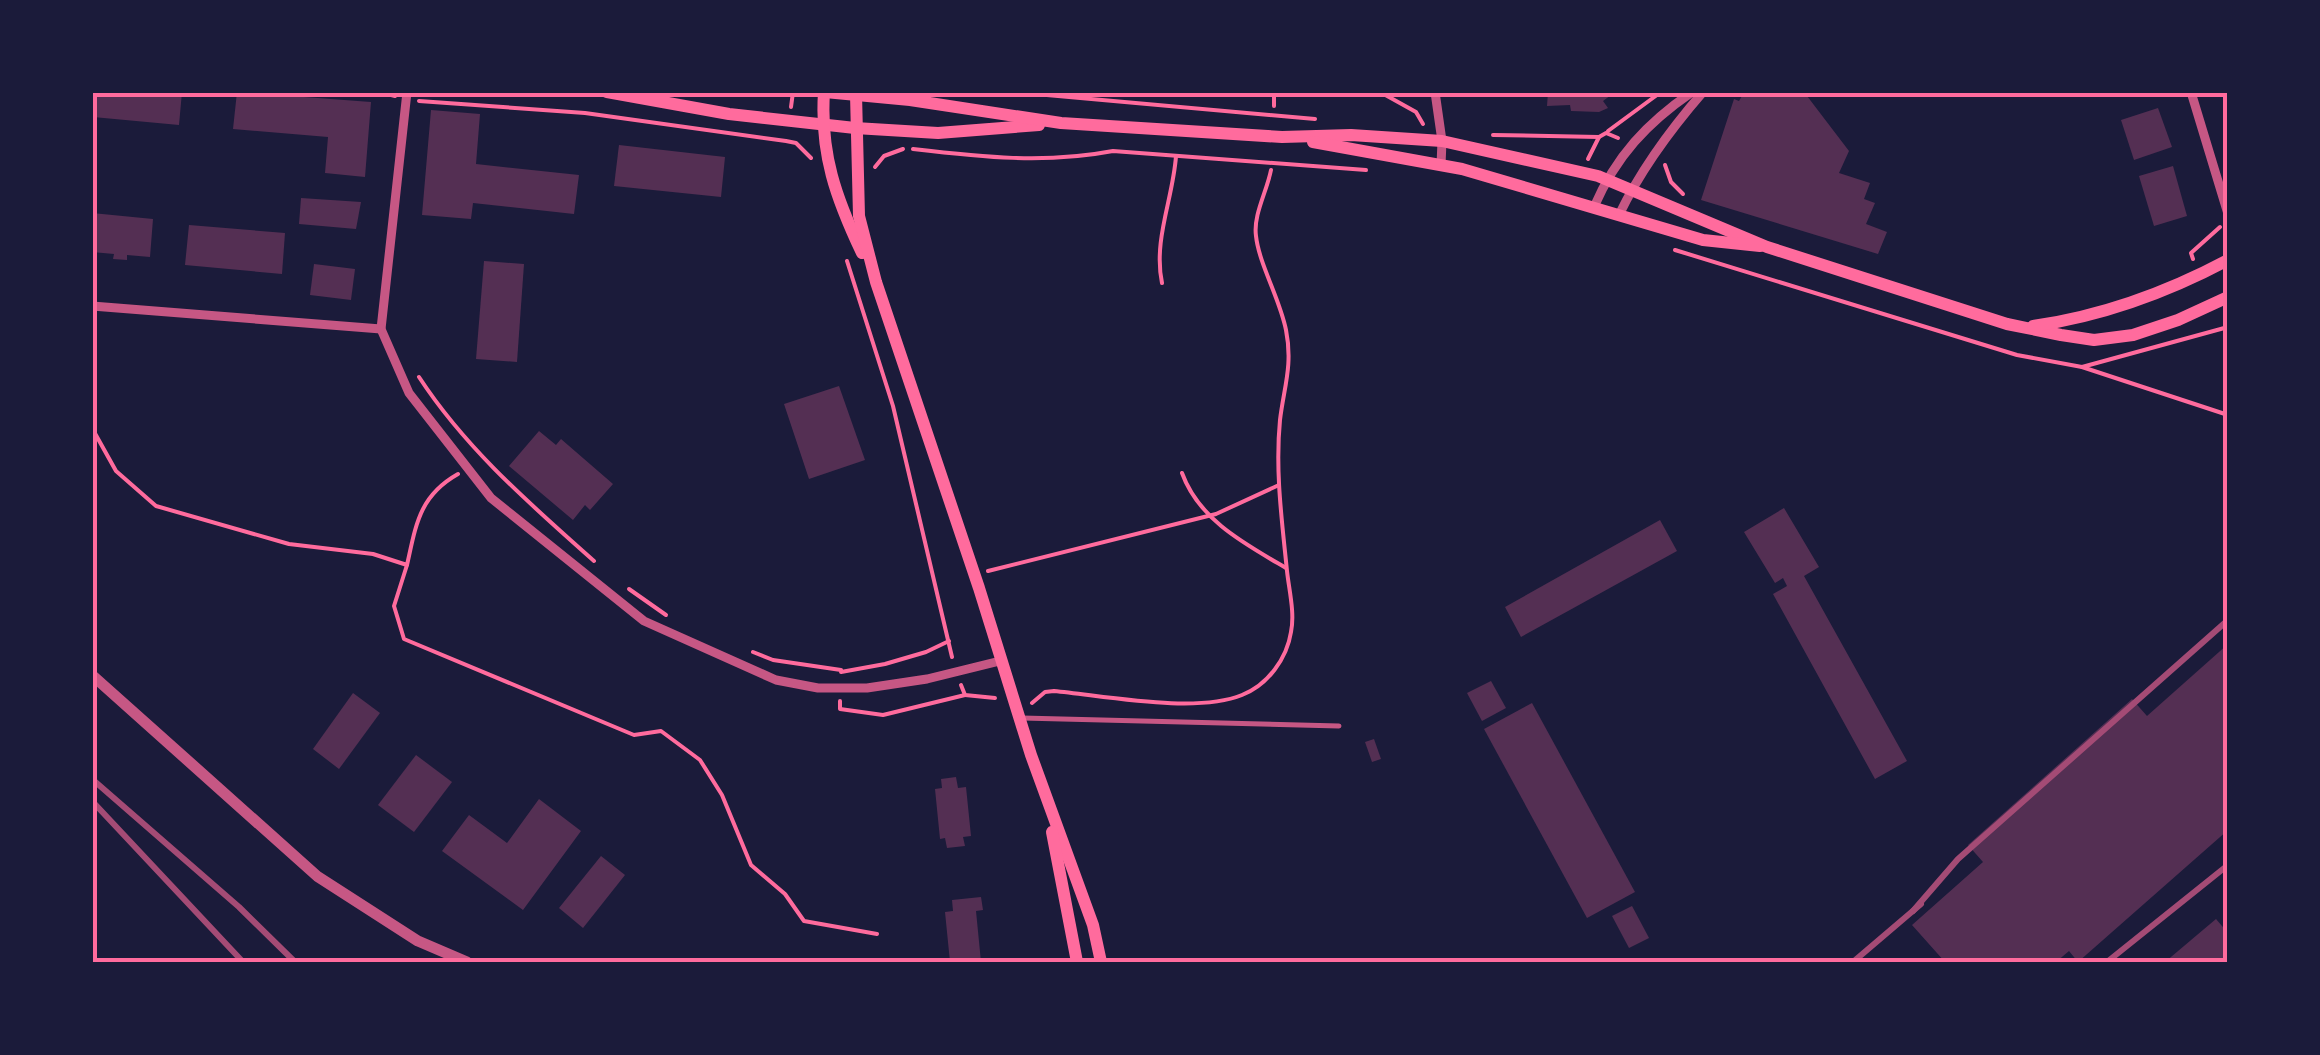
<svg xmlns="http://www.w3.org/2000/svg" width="2320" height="1055" font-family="'Libre Baskerville',serif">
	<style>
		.building { fill: #542f53 }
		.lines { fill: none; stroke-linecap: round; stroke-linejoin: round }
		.path { stroke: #ff6b9d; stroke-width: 4 }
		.service { stroke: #c65784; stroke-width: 5 }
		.minor { stroke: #c65784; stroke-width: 9 }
		.tertiary { stroke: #c65784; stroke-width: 11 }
		.secondary { stroke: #ff6b9d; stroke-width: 12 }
		.rail { stroke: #a44b75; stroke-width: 6 }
		.neatline { fill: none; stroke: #ff6b9d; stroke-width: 4 }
	</style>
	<rect width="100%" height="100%" fill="#1b1b3a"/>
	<g class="building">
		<polygon points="95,92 182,92 179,125 93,117"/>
		<polygon points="237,92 371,102 365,177 325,173 328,137 233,129"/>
		<polygon points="1548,92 1615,92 1603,101 1608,108 1599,112 1571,111 1570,105 1547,106"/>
		<polygon points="1750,92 1804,92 1849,151 1839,173 1870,183 1864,199 1875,203 1866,224 1887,232 1878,254 1701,200 1734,99 1739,101 1743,94 1749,96"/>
		<polygon points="2158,108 2172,147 2134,160 2121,120"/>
		<polygon points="431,110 480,114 476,164 579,175 574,214 473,203 471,219 422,215"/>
		<polygon points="619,145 725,157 721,197 614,186"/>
		<polygon points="2173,166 2187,216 2154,226 2139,176"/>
		<polygon points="301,198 361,202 356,229 299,224"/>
		<polygon points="92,213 153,219 150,257 127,255 127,260 113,259 114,254 92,252"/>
		<polygon points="189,225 285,233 282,274 185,265"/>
		<polygon points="484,261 524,264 517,362 476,359"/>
		<polygon points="314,264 355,269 351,300 310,295"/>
		<polygon points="839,386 865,460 809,479 784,404"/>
		<polygon points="539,431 556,445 561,439 613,484 590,510 585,505 573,520 509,466"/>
		<polygon points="1784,508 1819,567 1804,576 1907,761 1875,779 1773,594 1787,586 1783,578 1775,583 1744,532"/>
		<polygon points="1660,520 1677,551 1521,637 1505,607"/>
		<polygon points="2228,644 2228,830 2078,962 2069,951 2056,962 1945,962 1912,925 1983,862 1968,845 2132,699 2147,716"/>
		<polygon points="1491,681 1506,708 1482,721 1467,693"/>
		<polygon points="353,693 380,713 339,769 313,749"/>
		<polygon points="1532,703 1635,892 1587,918 1484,729"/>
		<polygon points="1374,739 1381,759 1372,762 1365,742"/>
		<polygon points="416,755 452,782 414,832 378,805"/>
		<polygon points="956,777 958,788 966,787 971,836 963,837 965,846 947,848 945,838 940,839 935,789 942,788 941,779"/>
		<polygon points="539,799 581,831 523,910 442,851 469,815 507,843"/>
		<polygon points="601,856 625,875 583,928 559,908"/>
		<polygon points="981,897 983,910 976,911 981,962 950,962 945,912 953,911 952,900"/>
		<polygon points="1632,906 1649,938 1629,948 1612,916"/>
		<polygon points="2216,919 2228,933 2228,962 2165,962"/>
	</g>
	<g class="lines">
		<g class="path">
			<polyline points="380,92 395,96"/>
			<polyline points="1013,92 1315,119"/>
			<polyline points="1274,92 1274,106"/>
			<polyline points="1380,92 1416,112 1423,124"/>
			<polyline points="419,101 585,113 786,141 796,143 811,158"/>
			<polyline points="791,107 793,92"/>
			<polyline points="1608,131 1661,92"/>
			<polyline points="1493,135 1599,137"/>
			<path d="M 913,149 C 981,157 1045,164 1113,151 L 1366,170"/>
			<polyline points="1588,159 1599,137 1606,133 1618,138"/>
			<polyline points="1665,165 1671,182 1683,194"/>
			<polyline points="875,167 884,156 903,149"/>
			<polyline points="1675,250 2017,355 2082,367 2228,327"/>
			<polyline points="2193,259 2191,253 2220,227"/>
			<polyline points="847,261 893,406 952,657"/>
			<path d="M 1162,283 C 1153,240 1173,199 1176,156"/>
			<polyline points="2082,367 2228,415"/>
			<path d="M 419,377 C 466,449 530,504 594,561"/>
			<path d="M 92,428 L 116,471 L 156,506 L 289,544 L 373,554 L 407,565 C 416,525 419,496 458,474"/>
			<path d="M 1182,473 C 1199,520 1245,544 1286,568"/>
			<polyline points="407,565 394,606 404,639 634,735 661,731 700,760 722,795 751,865 785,894 804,921 877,934"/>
			<polyline points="988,571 1216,514 1279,485"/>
			<polyline points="629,589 666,615"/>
			<polyline points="753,652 773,660 841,670"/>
			<polyline points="841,672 885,664 926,652 949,641"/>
			<polyline points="961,685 965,695 995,698"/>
			<polyline points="840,701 840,709 883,715 965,695"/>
			<path d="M 1032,703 L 1045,692 L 1054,691 C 1106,696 1195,714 1242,695 C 1268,685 1287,658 1291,632 C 1295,613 1289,590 1287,571 C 1282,521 1275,471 1280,420 C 1284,387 1293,365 1286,330 C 1280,299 1259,264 1256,236 C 1253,215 1267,191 1271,170"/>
		</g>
		<polyline class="service" points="1022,718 1339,726"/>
		<g class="minor">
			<polyline points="407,92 381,329 409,393 491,498 644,621 776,680 818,688 867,688 927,679 1000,661"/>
			<polyline points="1435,92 1442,141 1441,165"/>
			<polyline points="2191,92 2228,214"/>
			<path d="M 1594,207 C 1616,156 1647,123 1692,92"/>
			<path d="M 1619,215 C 1641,169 1670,130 1703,92"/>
			<polyline points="92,306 381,329"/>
		</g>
		<polyline class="tertiary" points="92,675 317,876 418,941 467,962"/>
		<g class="secondary">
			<polyline points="607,92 729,114 855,128 938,133 1039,125"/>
			<path d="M 824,92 C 820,154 836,198 862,253"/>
			<polyline points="825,92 910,100 1061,123 1282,137 1351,135 1442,141 1598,176 1767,247 2007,324 2061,335 2094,340 2133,335 2178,320 2228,297"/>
			<polyline points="856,94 859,216 876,282 979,588 1031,755 1093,925 1101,962"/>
			<polyline points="1313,142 1462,169 1703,240 1760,246"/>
			<path d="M 2033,326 C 2103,316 2166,293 2228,260"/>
			<polyline points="1052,832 1077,962"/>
		</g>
		<g class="rail">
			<polyline points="92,779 239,907 295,962"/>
			<polyline points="92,801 243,962"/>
			<polyline points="1913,911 1958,859 2228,620"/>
			<polyline points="1853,962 1921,904"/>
			<polyline points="2107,962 2228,865"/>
		</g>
	</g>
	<rect width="2320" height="1055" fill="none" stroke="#1b1b3a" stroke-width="190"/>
	<rect x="95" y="95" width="2130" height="865" class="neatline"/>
</svg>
